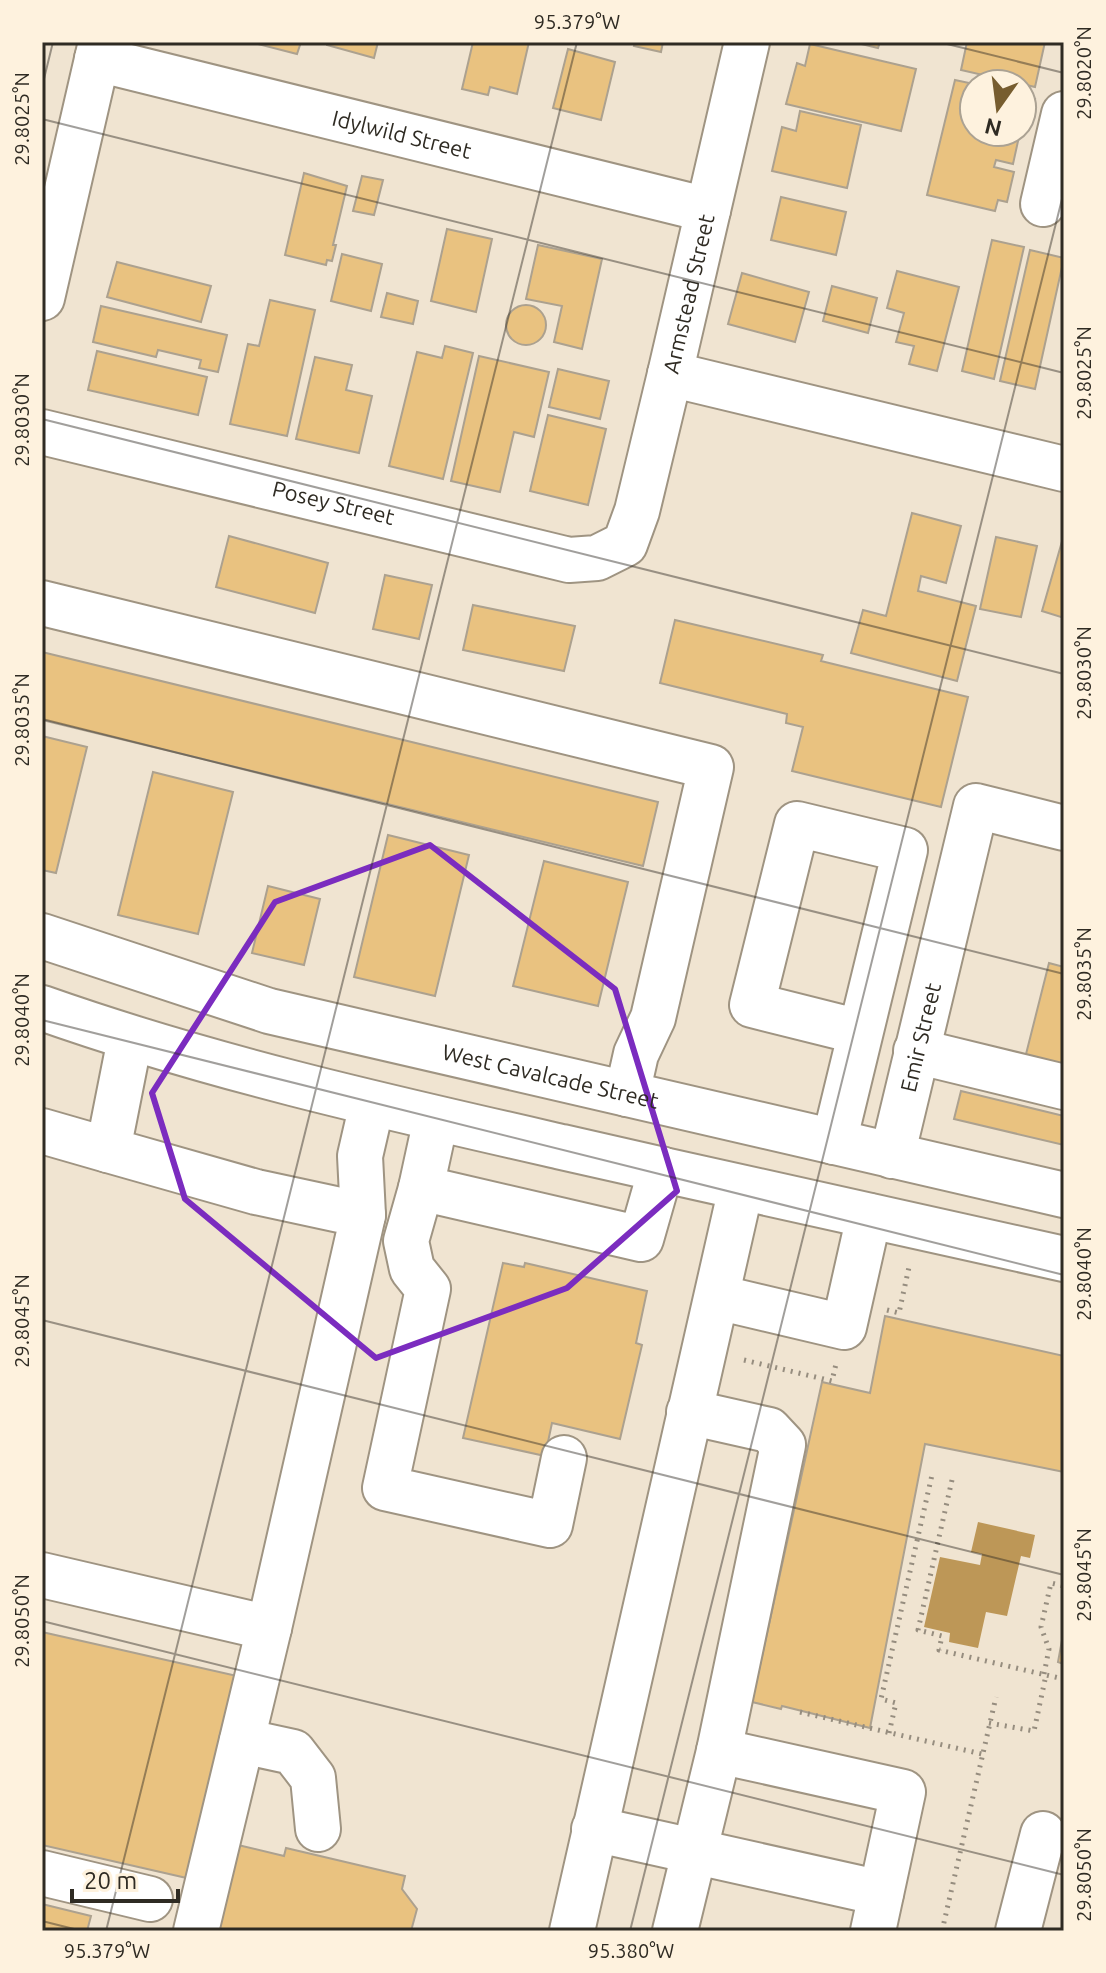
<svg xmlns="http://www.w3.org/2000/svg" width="1106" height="1973" font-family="Ubuntu,sans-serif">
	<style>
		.water { fill: #bd9757 }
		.building { fill: #e9c280; stroke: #aca18f; stroke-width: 2 }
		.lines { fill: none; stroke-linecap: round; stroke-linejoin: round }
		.minor-casing { stroke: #9f9482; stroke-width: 48 }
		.major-casing { stroke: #9f9482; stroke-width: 48 }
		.path { stroke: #968d7f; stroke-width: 5; stroke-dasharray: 2 6; stroke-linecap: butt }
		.minor { stroke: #fff; stroke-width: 44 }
		.major { stroke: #fff; stroke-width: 44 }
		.marked { fill: none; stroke: #7b2cbf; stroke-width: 6; stroke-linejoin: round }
		.ticks { fill: none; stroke: #2f2b23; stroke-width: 2; stroke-opacity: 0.45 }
		.labels { text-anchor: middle; stroke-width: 6; stroke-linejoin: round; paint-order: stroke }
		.street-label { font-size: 22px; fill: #2f2b23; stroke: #fef2de }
		.neatline { fill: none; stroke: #2f2b23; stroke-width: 3 }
		.ticks-label { font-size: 20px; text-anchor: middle; fill: #2f2b23 }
	</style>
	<rect width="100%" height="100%" fill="#f0e4d1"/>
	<polygon class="water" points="978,1522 1035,1535 1030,1558 1021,1556 1007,1616 986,1612 978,1648 949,1642 950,1633 924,1627 940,1557 980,1565 982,1554 971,1552"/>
	<g class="building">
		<polygon points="250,42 301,42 297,54"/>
		<polygon points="327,42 378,42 374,58 327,45"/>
		<polygon points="473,42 529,42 517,94 490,87 488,95 462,89"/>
		<polygon points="635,42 663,42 661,52 634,46"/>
		<polygon points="853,42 880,42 878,48"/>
		<polygon points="967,42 1045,42 1035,87 961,70"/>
		<polygon points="810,44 916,69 901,131 786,104 797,63 805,66"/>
		<polygon points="568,49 615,62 601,120 553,108"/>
		<polygon points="955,80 974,84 974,132 1020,132 1013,164 996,160 994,167 1014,172 1007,202 998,200 995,211 927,195"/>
		<polygon points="1022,96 1035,99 1028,127 1022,126"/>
		<polygon points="800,111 861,125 847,188 772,171 782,127 796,131"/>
		<polygon points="304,173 347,186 333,245 336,245 332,261 327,260 326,265 285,255"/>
		<polygon points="362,176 383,180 374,215 353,211"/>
		<polygon points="781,197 846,212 836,255 771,240"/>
		<polygon points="447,229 492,239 476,312 431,301"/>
		<polygon points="992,240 1024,247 994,379 962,371"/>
		<polygon points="538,245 602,259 582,349 554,342 562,306 526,299"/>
		<polygon points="1030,250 1064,258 1035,389 1000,381"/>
		<polygon points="342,254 382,264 371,311 331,301"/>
		<polygon points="117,262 211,286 201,322 107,297"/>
		<polygon points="897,271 959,287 937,371 909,364 914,346 896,342 904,313 887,308"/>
		<polygon points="742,273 809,292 795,342 728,324"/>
		<polygon points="832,286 877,298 868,333 823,321"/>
		<polygon points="387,293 418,301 413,324 381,317"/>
		<polygon points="270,300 315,310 287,436 230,424 248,344 259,346"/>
		<circle cx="526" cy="325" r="20"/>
		<polygon points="101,306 227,335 218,372 199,368 201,360 158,350 156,357 93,342"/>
		<polygon points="445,346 473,353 443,479 389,466 417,352 442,358"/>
		<polygon points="97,351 207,377 198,415 88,390"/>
		<polygon points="479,356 549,372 534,437 514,432 500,492 451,481"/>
		<polygon points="315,357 352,365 346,390 372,396 359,453 296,439"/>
		<polygon points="558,369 609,381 600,419 549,407"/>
		<polygon points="548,415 606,429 588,505 530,491"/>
		<polygon points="912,513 961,526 946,583 921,576 918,591 976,606 957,681 851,653 863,610 886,616"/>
		<polygon points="229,536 328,563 315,613 216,587"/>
		<polygon points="996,537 1037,546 1021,617 980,609"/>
		<polygon points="1063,538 1064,539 1064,618 1042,611"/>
		<polygon points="385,575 432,585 419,639 373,629"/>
		<polygon points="473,605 575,626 564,671 463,650"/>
		<polygon points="675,620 823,655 821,661 968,697 941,807 792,771 803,727 786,723 787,714 660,683"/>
		<polygon points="42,652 658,802 643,866 42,720"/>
		<polygon points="42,736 87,747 56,873 42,870"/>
		<polygon points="153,772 233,792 198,934 118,915"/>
		<polygon points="388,835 469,855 435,996 354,977"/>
		<polygon points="544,861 628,882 598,1006 513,986"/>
		<polygon points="268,886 320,899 304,965 252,953"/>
		<polygon points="1049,963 1064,967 1064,1076 1023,1066"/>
		<polygon points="961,1091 1064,1116 1064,1145 954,1119"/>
		<polygon points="503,1263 524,1267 525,1263 647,1291 636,1343 642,1345 620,1439 552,1423 545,1456 463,1438"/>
		<polygon points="885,1316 1064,1356 1064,1472 925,1444 870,1728 782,1706 781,1709 752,1702 822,1382 870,1393"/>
		<polygon points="1064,1629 1064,1664 1058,1662"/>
		<polygon points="42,1632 237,1676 191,1879 42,1845"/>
		<polygon points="238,1845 284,1856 286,1848 405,1876 402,1889 417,1909 411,1931 218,1931"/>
		<polygon points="42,1904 91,1916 87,1931 42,1931"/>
	</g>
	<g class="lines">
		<g class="minor-casing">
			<g id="minor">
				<path id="s1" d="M 97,59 L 708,210"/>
				<polyline points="1043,204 1064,114"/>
				<polyline points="42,298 101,42"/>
				<polyline points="670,374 1064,469"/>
				<path id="s2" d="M 42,432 L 569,560 L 597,558 L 625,544 L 637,511 L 670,374 L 747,42"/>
				<polyline points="42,603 711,767 653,1018 636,1054 627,1094"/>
				<polyline points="916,1051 1064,1087"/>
				<polyline points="436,1119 421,1188 406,1241 412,1269 428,1289 385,1488 550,1525 564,1458"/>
				<polyline points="42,1131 108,1150"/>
				<polyline points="834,1142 905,850 797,824 752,1005 860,1032"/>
				<path id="s3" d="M 892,1156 L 976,806 L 1064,828"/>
				<polyline points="421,1188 641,1239 661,1169"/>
				<polyline points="363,1215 360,1156 372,1104"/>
				<polyline points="717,1297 844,1327 869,1216"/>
				<polyline points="689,1412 769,1430 783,1445 719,1751 903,1792 873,1931"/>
				<polyline points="42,1575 269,1628 363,1215 256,1192 108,1150 130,1039"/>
				<polyline points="242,1741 293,1752 313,1778 318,1829"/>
				<polyline points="594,1829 881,1893"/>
				<polyline points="42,1873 150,1899"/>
				<polyline points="196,1931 269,1628"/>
				<polyline points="572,1931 741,1188"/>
				<polyline points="675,1931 719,1751"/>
				<polyline points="1018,1931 1043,1834"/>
			</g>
		</g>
		<g class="major-casing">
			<g id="major">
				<path id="s4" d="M 42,936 L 269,1011 L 1064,1195"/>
				<path d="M 42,1008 C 212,1068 386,1107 562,1147 C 729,1185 896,1222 1064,1259"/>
			</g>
		</g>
		<g class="path">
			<polyline points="887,1310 899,1313 909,1267"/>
			<polyline points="744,1360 832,1381 836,1364"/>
			<polyline points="952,1480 918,1630 942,1636 939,1650 1046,1675"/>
			<polyline points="1044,1674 1049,1649 1041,1627 1051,1583 1064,1586"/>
			<polyline points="800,1712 982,1754"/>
			<polyline points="989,1723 1034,1731 1046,1675 1064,1679"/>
			<polyline points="889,1733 896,1703 881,1699 932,1475"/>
			<polyline points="942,1931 996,1697"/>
		</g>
		<use href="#minor" class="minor"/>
		<use href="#major" class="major"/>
	</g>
	<path class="marked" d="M 430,845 L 615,989 L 677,1191 L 567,1288 L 376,1358 L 185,1199 L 152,1093 L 275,902 Z"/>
	<path class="ticks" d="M 939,42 L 1064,73M 42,87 L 53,42M 42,119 L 1064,373M 42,419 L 1064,674M 42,719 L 1064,974M 42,1020 L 1064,1275M 42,1320 L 1064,1575M 42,1621 L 1064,1875M 42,1921 L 82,1931M 106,1931 L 577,42M 630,1931 L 1064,191"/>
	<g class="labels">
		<g class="street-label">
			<text dy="8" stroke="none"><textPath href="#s1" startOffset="314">Idylwild Street</textPath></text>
			<text dy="8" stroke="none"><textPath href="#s2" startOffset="860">Armstead Street</textPath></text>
			<text dy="8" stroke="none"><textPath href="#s2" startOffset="300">Posey Street</textPath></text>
			<text dy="8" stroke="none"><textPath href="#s3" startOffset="122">Emir Street</textPath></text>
			<text dy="8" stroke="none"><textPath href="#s4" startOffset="528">West Cavalcade Street</textPath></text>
		</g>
	</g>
	<rect width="1106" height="1973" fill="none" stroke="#fef2de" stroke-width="88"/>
	<g transform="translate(998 108) rotate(194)"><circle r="38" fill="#fef2de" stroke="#aba293" stroke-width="2"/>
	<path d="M0-6L14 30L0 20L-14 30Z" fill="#775d2f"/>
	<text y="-12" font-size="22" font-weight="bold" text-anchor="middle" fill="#2f2b23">N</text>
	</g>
	<path d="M72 1889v12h106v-12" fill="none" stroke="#2f2b23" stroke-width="4"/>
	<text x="84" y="1889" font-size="24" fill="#2f2b23" stroke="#fef2de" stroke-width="6" paint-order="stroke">20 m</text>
	<rect x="44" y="44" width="1018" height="1885" class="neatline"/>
	<g class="ticks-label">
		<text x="577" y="29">95.379°W</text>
		<text transform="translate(1084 73) rotate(-90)" y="7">29.8020°N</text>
		<text transform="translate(22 119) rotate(-90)" y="7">29.8025°N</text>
		<text transform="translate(1084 373) rotate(-90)" y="7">29.8025°N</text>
		<text transform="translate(22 420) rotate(-90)" y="7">29.8030°N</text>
		<text transform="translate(1084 673) rotate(-90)" y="7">29.8030°N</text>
		<text transform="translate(22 720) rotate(-90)" y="7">29.8035°N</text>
		<text transform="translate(1084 974) rotate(-90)" y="7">29.8035°N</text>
		<text transform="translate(22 1020) rotate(-90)" y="7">29.8040°N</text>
		<text transform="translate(1084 1274) rotate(-90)" y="7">29.8040°N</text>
		<text transform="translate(22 1321) rotate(-90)" y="7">29.8045°N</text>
		<text transform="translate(1084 1575) rotate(-90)" y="7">29.8045°N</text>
		<text transform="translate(22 1621) rotate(-90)" y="7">29.8050°N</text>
		<text transform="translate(1084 1875) rotate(-90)" y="7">29.8050°N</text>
		<text x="107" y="1958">95.379°W</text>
		<text x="631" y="1958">95.380°W</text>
	</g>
</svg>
